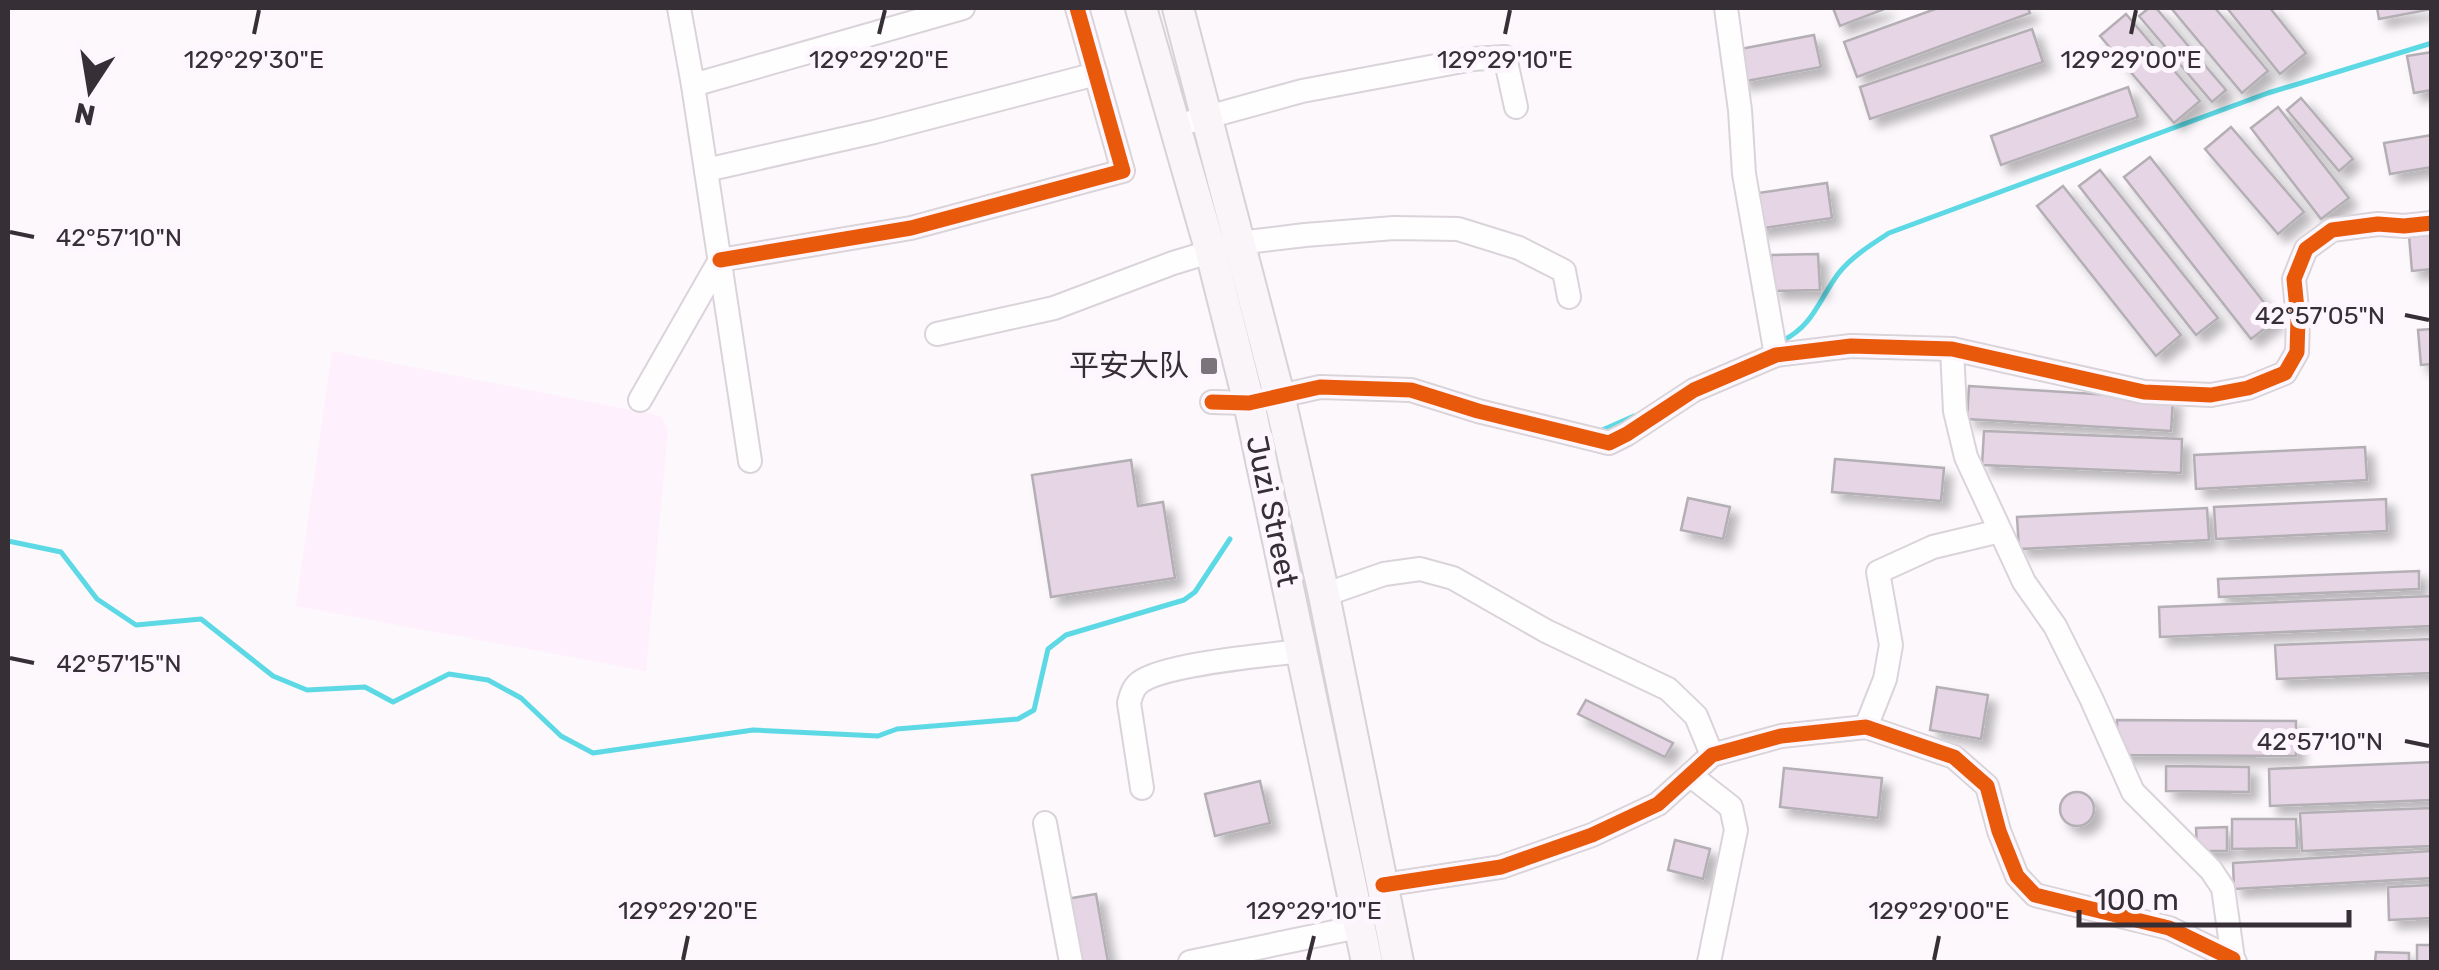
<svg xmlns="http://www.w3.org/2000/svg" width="2439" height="970" font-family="Rubik,'Noto Sans SC',sans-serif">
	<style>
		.built { fill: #fef0fd }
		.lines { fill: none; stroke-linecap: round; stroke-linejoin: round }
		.stream { stroke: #5cd9e4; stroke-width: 5 }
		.building { fill: #e5d5e5; stroke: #b4afb4; stroke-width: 2.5; filter: url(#shadow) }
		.minor-casing { stroke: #dad4da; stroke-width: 26 }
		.major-casing { stroke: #d6d3d6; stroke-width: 34 }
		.minor { stroke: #fffeff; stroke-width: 22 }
		.major { stroke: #faf5f9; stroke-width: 30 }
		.cycleway-casing { stroke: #fef6fe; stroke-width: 21 }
		.cycleway { stroke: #e8590c; stroke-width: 15 }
		.ticks { fill: none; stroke: #362f36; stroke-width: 4 }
		.poi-dot { fill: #7b757b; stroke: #fef6fe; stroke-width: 4 }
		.labels { text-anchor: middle; stroke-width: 10; stroke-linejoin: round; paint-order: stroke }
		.poi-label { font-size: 30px; fill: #362f36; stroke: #fef6fe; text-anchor: end }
		.street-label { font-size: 30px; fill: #362f36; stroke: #fef6fe }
		.ticks-label { font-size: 25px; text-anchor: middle; fill: #362f36; stroke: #fef6fe; stroke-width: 10; stroke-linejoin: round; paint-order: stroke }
	</style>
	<defs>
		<filter id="shadow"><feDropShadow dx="8" dy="8" stdDeviation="5" flood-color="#0004"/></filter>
	</defs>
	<rect width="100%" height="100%" fill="#fcf8fc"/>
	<polygon class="built" points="332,351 661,416 668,429 646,671 296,606"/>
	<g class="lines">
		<g class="stream">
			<path d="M 1782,341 C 1813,326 1819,300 1838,274 C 1851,257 1872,244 1889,233 L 2268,93 L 2432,43"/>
			<polyline points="1598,432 1634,416"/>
			<polyline points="8,541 61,552 97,599 136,625 201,619 273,676 307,690 365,687 393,702 449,674 488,680 521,698 561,736 593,753 753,730 878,736 897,729 1018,719 1034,710 1048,649 1066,635 1184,600 1195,592 1230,539"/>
		</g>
	</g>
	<g class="building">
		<polygon points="1833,8 1887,8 1840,26"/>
		<polygon points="1938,8 2028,8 2030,13 1857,77 1844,42"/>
		<polygon points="2149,8 2156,8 2226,90 2212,102 2139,16"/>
		<polygon points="2171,8 2215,8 2268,71 2242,93"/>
		<polygon points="2227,8 2270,8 2306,53 2280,74"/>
		<polygon points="2377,8 2432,8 2432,9 2379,19"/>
		<polygon points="2126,14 2200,101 2174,123 2100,36"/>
		<polygon points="2032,29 2043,62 1870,119 1860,87"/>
		<polygon points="1814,35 1821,67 1741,82 1735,50"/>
		<polygon points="2432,52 2432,90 2414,93 2407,56"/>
		<polygon points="2128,87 2138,117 2001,165 1991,136"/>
		<polygon points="2301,98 2353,159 2339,171 2287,110"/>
		<polygon points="2278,107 2349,198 2321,219 2251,128"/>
		<polygon points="2231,127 2304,212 2278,234 2205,149"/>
		<polygon points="2432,135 2432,167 2390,174 2384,143"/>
		<polygon points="2150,157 2277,319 2251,339 2124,177"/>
		<polygon points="2100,170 2218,318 2196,335 2079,186"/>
		<polygon points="1827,183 1832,218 1757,229 1751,194"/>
		<polygon points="2063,186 2181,335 2156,356 2037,206"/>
		<polygon points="2432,234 2432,269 2412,271 2409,236"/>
		<polygon points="1818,254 1820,290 1773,291 1771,255"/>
		<polygon points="2432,329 2432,364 2421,365 2418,330"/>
		<polygon points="1969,386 2173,399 2171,431 1967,419"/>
		<polygon points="1984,431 2182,439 2181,473 1982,465"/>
		<polygon points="2365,447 2367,480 2196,489 2194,455"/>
		<polygon points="1835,459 1944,468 1941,501 1832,492"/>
		<polygon points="1131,460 1138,506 1163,502 1175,578 1051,597 1032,475"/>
		<polygon points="1688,498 1730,507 1723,539 1681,530"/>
		<polygon points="2386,499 2387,531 2216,539 2214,507"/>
		<polygon points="2207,508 2209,540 2019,549 2017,517"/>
		<polygon points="2419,571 2419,589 2219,597 2218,579"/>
		<polygon points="2432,596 2432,626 2160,637 2159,607"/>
		<polygon points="2432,639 2432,673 2277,679 2275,645"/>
		<polygon points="1937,687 1988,695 1981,739 1930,730"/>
		<polygon points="1586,700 1673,743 1665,757 1578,714"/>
		<polygon points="2117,720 2296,721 2296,756 2117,755"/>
		<polygon points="2432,762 2432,800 2270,806 2269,769"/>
		<polygon points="2166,766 2249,767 2249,792 2166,791"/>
		<polygon points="1784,768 1882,778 1878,818 1780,807"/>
		<polygon points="1260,781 1270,823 1215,836 1205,794"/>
		<circle cx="2077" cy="809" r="17"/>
		<polygon points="2432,808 2432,846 2302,851 2300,813"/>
		<polygon points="2232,819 2296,819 2297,848 2232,849"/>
		<polygon points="2227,827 2227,851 2197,851 2196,828"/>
		<polygon points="1675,840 1710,849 1703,879 1668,870"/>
		<polygon points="2432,851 2432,878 2234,889 2233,863"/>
		<polygon points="2432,885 2432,918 2389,920 2388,887"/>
		<polygon points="1096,894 1108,962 1077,962 1066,899"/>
		<rect x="2417" y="945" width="15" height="17"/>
		<polygon points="2376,952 2409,953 2409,962 2375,962"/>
	</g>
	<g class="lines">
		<g class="minor-casing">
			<g id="minor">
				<polyline points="679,8 693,85 750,461"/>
				<polyline points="1726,8 1740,110 1744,174 1776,355"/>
				<polyline points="693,85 963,8"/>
				<polyline points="1193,121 1302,91 1473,59 1505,57 1516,107"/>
				<polyline points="706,170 874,132 1096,74"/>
				<polyline points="937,334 1054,308 1173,263 1239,243 1305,235 1394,228 1458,229 1519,248 1564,271 1569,297"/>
				<polyline points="1952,349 1955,411 1966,457 2024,582 2055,626 2091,698 2133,792 2211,870 2223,888 2233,959 2235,962"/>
				<polyline points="640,400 720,260 911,228 1123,171 1077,8"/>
				<polyline points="1212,402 1249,403 1320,387 1411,390 1478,411 1609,443 1627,434 1694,390 1776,355 1851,346 1952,349 2144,392 2211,395 2248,388 2285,373 2297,352 2298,319 2294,279 2306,249 2332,230 2378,224 2404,226 2432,223"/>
				<polyline points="1324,595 1384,574 1420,569 1453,578 1546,631 1668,689 1696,716 1712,755"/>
				<polyline points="1866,727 1885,679 1891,645 1878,572 1933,547 2000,531"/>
				<polyline points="1690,775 1731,807 1736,830 1709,962"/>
				<path d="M 1142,788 L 1129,703 C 1131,695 1133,688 1139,683 C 1162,664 1268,655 1302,651"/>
				<polyline points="1045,823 1071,962"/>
				<polyline points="1383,885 1501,867 1592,835 1658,804 1712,755 1781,736 1866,727 1954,757 1987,786 1999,831 2017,876 2035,895 2169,928 2233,959"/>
				<polyline points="1190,962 1358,927"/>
			</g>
		</g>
		<g class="major-casing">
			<g id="major">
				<polyline points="1141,8 1211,252 1249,403 1367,962"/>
				<polyline points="1178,8 1279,395 1324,595 1398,962"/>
			</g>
		</g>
		<use href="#minor" class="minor"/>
		<use href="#major" class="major"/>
		<g class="cycleway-casing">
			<g id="cycleway">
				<polyline points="720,260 911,228 1123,171 1077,8"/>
				<polyline points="1212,402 1249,403 1320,387 1411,390 1478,411 1609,443 1627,434 1694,390 1776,355 1851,346 1952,349 2144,392 2211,395 2248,388 2285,373 2297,352 2298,319 2294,279 2306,249 2332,230 2378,224 2404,226 2432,223"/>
				<polyline points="1383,885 1501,867 1592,835 1658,804 1712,755 1781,736 1866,727 1954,757 1987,786 1999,831 2017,876 2035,895 2169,928 2233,959"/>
			</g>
		</g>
		<use href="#cycleway" class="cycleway"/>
	</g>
	<path class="ticks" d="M 254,34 L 259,10M 879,34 L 885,10M 1505,34 L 1510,10M 2131,34 L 2136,10M 10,232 L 34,237M 2405,315 L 2429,320M 10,658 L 34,663M 2405,741 L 2429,746M 683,960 L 688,936M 1308,960 L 1314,936M 1934,960 L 1939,936"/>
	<rect class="poi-dot" x="1199" y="356" width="20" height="20" rx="5"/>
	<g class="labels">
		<g class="poi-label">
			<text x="1189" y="376">平安大队</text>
		</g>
		<g class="street-label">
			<text transform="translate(1272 511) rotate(78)" y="10">Juzi Street</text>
		</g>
	</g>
	<g class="ticks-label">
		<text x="254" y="68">129°29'30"E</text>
		<text x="879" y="68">129°29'20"E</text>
		<text x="1505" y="68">129°29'10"E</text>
		<text x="2131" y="68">129°29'00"E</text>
		<text x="119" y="246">42°57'10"N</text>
		<text x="2320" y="324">42°57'05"N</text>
		<text x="119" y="672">42°57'15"N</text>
		<text x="2320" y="750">42°57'10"N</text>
		<text x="688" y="919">129°29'20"E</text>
		<text x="1314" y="919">129°29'10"E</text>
		<text x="1939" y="919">129°29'00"E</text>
	</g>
	<rect width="2439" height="970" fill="none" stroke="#362f36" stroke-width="20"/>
	<g transform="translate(90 90) rotate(192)" stroke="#fef6fe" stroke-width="8" paint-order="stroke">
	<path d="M0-8L18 38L0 25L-18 38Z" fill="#362f36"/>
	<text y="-15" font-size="28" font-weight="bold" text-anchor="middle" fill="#362f36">N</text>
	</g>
	<path d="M2079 910v15h270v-15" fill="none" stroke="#362f36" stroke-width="5"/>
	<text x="2094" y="910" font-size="30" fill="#362f36" stroke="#fef6fe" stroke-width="8" paint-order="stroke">100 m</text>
</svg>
